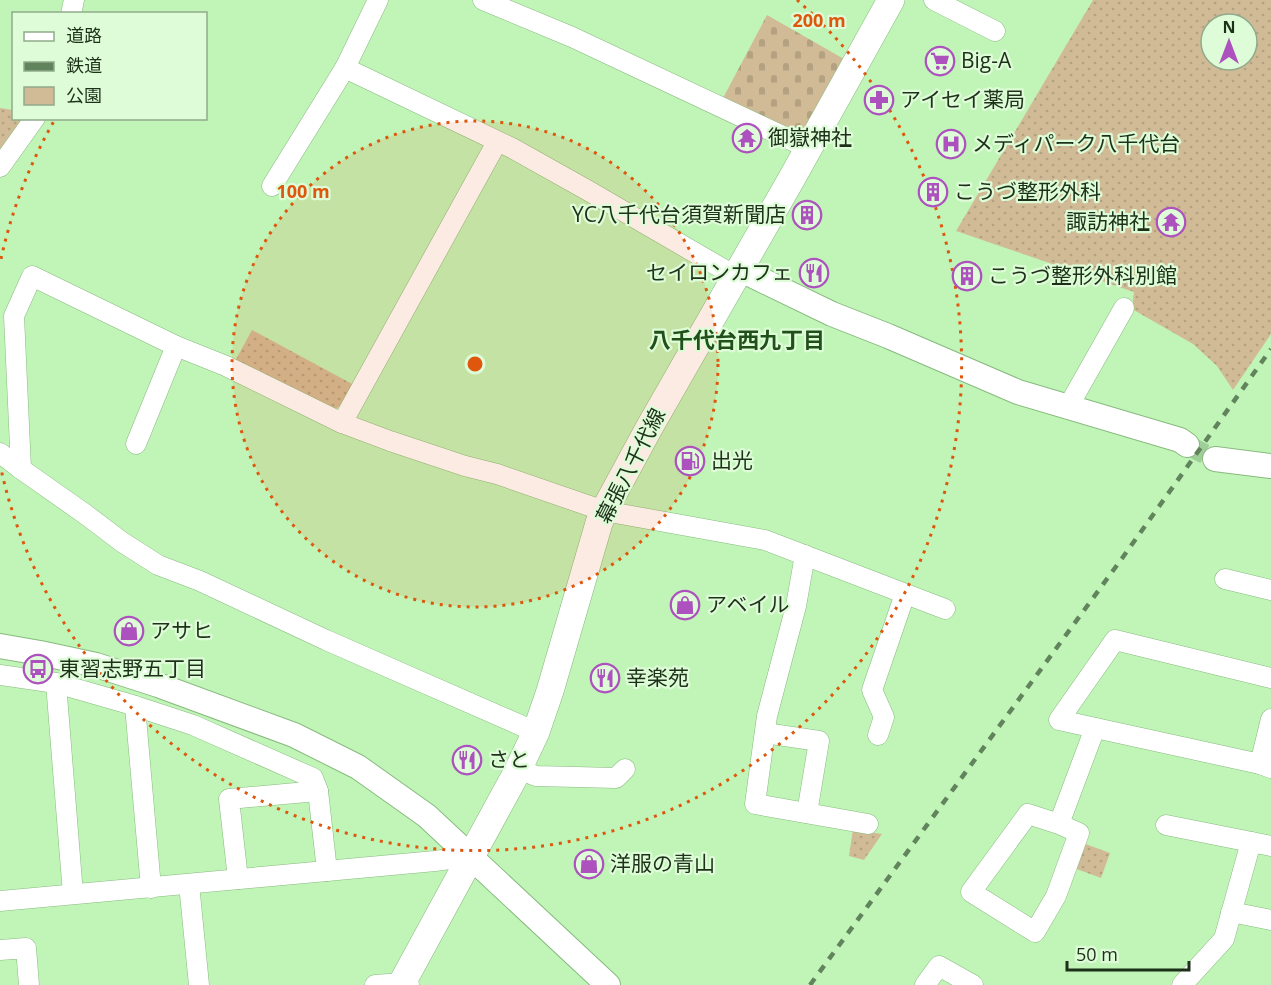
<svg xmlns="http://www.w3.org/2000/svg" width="1271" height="985" font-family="'Open Sans','Noto Sans JP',sans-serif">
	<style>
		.green { fill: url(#green-dots); fill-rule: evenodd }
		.cemetery { fill: url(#cemetery-stones) }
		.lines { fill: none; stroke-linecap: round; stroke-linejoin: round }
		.minor-tunnel { stroke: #a0ce98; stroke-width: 20; stroke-dasharray: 20 10; stroke-linecap: butt }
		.minor-casing { stroke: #88ba7f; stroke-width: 21 }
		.tertiary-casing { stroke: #88ba7f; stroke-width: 26 }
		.secondary-casing { stroke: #88ba7f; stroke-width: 28 }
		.minor { stroke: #fff; stroke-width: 20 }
		.tertiary { stroke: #fff; stroke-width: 24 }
		.secondary { stroke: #fff; stroke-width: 27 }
		.rail { stroke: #62845c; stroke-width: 4.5; stroke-dasharray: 8 8; stroke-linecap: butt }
		.ring { fill: none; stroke: #de570d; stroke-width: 3; stroke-dasharray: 3 6 }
		.labels { text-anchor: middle; stroke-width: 4.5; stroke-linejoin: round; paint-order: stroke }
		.poi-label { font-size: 21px; fill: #1d3119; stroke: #ddfcd7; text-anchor: start }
		.street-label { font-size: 21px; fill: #1d3119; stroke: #ddfcd7 }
		.neighbourhood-label { font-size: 22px; font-weight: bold; fill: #214f19; stroke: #ddfcd7 }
		.centre { fill: #de570d; stroke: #ddfcd7; stroke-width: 3 }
		.ring-label { font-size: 18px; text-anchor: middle; font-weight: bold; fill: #de570d; stroke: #ddfcd7; stroke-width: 4.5; stroke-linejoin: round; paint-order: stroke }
	</style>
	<defs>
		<pattern id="green-dots" width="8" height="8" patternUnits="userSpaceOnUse" patternTransform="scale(1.5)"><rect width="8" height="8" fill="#d1bb96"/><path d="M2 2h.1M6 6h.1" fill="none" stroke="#b3a181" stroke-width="1.8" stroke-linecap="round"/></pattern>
		<pattern id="cemetery-stones" width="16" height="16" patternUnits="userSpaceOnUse" patternTransform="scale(1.5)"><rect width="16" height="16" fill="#d1bb96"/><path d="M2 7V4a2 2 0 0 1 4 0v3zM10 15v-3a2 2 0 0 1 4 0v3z" fill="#b3a181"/></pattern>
	</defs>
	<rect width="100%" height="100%" fill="#c1f5b8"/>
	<g class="green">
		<path d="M 1093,0 L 1271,0 L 1271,334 L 1233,390 L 1217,366 L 1193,344 L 1132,309 L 1134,292 L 956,231 ZM 1211,24 L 1247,24 L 1247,60 L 1211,60 Z"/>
		<polygon points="0,108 13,110 14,118 25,119 0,156"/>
		<polygon points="252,330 354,385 342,405 331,411 233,365"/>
		<polygon points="853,829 882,834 864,860 849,856"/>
		<polygon points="1083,843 1110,853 1101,878 1074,868"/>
	</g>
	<polygon class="cemetery" points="767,15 844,59 801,134 723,98"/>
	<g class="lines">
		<polyline class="minor-tunnel" points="1187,445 1215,459"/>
		<g class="minor-casing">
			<g id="minor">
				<polyline points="483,0 572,37 808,148"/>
				<polyline points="934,0 995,31"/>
				<polyline points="71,14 74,0"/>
				<polyline points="345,68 512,148 587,190 735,276"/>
				<polyline points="0,167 35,118"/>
				<polyline points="272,186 345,68 378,0"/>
				<polyline points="1068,407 1124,308"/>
				<polyline points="342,423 497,142"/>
				<polyline points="136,444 176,346"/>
				<polyline points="0,453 21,469 85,514 122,542 158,565 200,581 326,640 536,732"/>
				<polyline points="21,469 14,316 32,276 176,346 226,366 342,423 390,441 465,466 497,474 604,511 765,540 945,609"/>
				<polyline points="805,555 796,606 767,716 755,804 868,824"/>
				<polyline points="1225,579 1271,590"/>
				<polyline points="0,675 56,683 129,704 193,725 313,778 318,791 327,871"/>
				<polyline points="1271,678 1115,640 1059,720 1260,764 1271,768"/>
				<polyline points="56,683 73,894"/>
				<polyline points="135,706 151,888"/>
				<polyline points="765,733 819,741 807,813"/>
				<polyline points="878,735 884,717 872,690 905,594"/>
				<polyline points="1260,764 1271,719"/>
				<polyline points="518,769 536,776 616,778 625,769"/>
				<polyline points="1059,824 1079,833 1056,896 1035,932 971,892 1028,814 1059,824 1095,728"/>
				<polyline points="1166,825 1271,846"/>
				<polyline points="238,879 229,799 318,791"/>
				<polyline points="189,884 199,985"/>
				<polyline points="0,901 435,861 471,856"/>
				<polyline points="1231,912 1271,920"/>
				<polyline points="0,950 26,948 29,985"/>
				<polyline points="375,985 402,983 409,985"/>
				<polyline points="925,985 939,966 973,985"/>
				<polyline points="1182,985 1224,939 1251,842"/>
			</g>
		</g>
		<g class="tertiary-casing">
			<g id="tertiary">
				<polyline points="739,269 832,314 888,336 1018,392 1180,440 1187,445"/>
				<polyline points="1215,459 1271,466"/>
				<polyline points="0,646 40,653 96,665 158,685 294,735 358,767 427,816 608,985"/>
			</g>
		</g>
		<g class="secondary-casing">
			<polyline id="secondary" points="401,985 517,772 536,732 550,691 599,523 604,511 649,428 792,178 891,0"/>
		</g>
		<use href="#minor" class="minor"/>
		<use href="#tertiary" class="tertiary"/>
		<use href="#secondary" class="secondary"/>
		<polyline class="rail" points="810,985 1123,557 1271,349"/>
	</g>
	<circle cx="475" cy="364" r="243" fill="#de570d" fill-opacity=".12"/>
	<g class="ring">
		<circle cx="475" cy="364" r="243"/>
		<path d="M1 259A486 486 0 0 1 54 121M797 0A486 486 0 1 1 1 469"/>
	</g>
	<defs>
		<g id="supermarket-ring" transform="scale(1.5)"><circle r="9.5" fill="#ddfcd7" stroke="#ac51bd" stroke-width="1.5"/><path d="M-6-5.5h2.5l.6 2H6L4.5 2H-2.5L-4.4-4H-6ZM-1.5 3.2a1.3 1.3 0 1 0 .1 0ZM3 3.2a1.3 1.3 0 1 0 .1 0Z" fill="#ac51bd"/></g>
		<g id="pharmacy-ring" transform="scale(1.5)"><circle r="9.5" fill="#ddfcd7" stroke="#ac51bd" stroke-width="1.5"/><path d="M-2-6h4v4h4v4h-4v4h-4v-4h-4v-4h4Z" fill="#ac51bd"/></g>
		<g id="temple-ring" transform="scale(1.5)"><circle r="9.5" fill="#ddfcd7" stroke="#ac51bd" stroke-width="1.5"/><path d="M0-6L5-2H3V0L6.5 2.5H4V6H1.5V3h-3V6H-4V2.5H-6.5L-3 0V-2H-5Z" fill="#ac51bd"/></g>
		<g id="hospital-ring" transform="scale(1.5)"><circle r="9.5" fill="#ddfcd7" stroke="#ac51bd" stroke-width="1.5"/><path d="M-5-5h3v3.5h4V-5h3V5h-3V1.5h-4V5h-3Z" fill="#ac51bd"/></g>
		<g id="building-ring" transform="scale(1.5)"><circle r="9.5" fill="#ddfcd7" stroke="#ac51bd" stroke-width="1.5"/><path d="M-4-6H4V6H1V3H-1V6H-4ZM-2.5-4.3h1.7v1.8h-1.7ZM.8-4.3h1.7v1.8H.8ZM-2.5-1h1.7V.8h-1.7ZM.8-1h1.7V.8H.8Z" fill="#ac51bd"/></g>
		<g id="restaurant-ring" transform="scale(1.5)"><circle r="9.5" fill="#ddfcd7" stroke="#ac51bd" stroke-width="1.5"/><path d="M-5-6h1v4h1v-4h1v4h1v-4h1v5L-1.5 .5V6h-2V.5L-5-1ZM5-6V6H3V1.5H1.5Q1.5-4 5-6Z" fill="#ac51bd"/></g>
		<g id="fuel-ring" transform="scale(1.5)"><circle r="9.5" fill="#ddfcd7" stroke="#ac51bd" stroke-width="1.5"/><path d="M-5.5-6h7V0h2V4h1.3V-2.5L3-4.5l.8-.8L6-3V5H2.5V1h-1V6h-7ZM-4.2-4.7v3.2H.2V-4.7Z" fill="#ac51bd"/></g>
		<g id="shop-ring" transform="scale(1.5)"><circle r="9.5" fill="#ddfcd7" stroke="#ac51bd" stroke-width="1.5"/><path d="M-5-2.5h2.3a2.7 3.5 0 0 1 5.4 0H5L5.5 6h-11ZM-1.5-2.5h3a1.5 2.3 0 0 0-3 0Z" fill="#ac51bd"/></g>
		<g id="bus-ring" transform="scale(1.5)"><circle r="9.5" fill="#ddfcd7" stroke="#ac51bd" stroke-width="1.5"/><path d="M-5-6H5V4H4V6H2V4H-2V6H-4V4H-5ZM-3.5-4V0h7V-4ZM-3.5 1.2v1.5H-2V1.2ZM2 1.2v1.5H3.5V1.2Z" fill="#ac51bd"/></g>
	</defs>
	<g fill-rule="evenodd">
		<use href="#supermarket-ring" x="940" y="61"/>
		<use href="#pharmacy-ring" x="879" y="100"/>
		<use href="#temple-ring" x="747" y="138"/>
		<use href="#hospital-ring" x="951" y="144"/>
		<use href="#building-ring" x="933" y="192"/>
		<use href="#building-ring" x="807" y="215"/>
		<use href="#temple-ring" x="1171" y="222"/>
		<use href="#restaurant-ring" x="814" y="273"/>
		<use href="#building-ring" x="967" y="276"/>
		<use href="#fuel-ring" x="690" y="461"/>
		<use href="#shop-ring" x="685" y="605"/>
		<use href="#shop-ring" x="129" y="631"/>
		<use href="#bus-ring" x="38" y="669"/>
		<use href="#restaurant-ring" x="605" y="678"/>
		<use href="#restaurant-ring" x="467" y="760"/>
		<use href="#shop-ring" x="589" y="864"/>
	</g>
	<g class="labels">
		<g class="poi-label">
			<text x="961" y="68">Big-A</text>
			<text x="900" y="107">アイセイ薬局</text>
			<text x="768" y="145">御嶽神社</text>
			<text x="972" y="151">メディパーク八千代台</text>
			<text x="954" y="199">こうづ整形外科</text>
			<text x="786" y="222" text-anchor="end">YC八千代台須賀新聞店</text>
			<text x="1150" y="229" text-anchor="end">諏訪神社</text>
			<text x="793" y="280" text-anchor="end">セイロンカフェ</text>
			<text x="988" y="283">こうづ整形外科別館</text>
			<text x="711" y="468">出光</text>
			<text x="706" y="612">アベイル</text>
			<text x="150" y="638">アサヒ</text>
			<text x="59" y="676">東習志野五丁目</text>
			<text x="626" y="685">幸楽苑</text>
			<text x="488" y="767">さと</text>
			<text x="610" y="871">洋服の青山</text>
		</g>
		<g class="street-label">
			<text transform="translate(631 466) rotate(-63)" y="7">幕張八千代線</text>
		</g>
		<g class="neighbourhood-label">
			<text x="737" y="348">八千代台西九丁目</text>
		</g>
	</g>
	<circle cx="475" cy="364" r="9" class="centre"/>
	<g class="ring-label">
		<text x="819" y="27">200 m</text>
		<text x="303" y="198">100 m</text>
	</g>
	<rect x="12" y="12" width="195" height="108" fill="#ddfcd7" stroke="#90ab8b" stroke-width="1.5"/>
	<rect x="24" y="32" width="30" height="9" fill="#ffffff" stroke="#90ab8b" stroke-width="1.5"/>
	<text x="66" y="42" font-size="18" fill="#1d3119">道路</text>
	<rect x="24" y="62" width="30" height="9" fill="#62845c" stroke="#90ab8b" stroke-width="1.5"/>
	<text x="66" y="72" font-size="18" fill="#1d3119">鉄道</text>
	<rect x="24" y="87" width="30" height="18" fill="#d1bb96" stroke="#90ab8b" stroke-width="1.5"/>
	<text x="66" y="102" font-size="18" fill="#1d3119">公園</text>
	<g transform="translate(1229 42)"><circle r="28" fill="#ddfcd7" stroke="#90ab8b" stroke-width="1.5"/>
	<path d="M0-4.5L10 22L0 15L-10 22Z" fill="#ac51bd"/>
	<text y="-9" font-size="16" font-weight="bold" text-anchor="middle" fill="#1d3119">N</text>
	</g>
	<path d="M1067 961v9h122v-9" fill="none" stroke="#1d3119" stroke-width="3"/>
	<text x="1076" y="961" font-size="18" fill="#1d3119" stroke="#ddfcd7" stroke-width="4.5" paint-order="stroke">50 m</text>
</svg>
